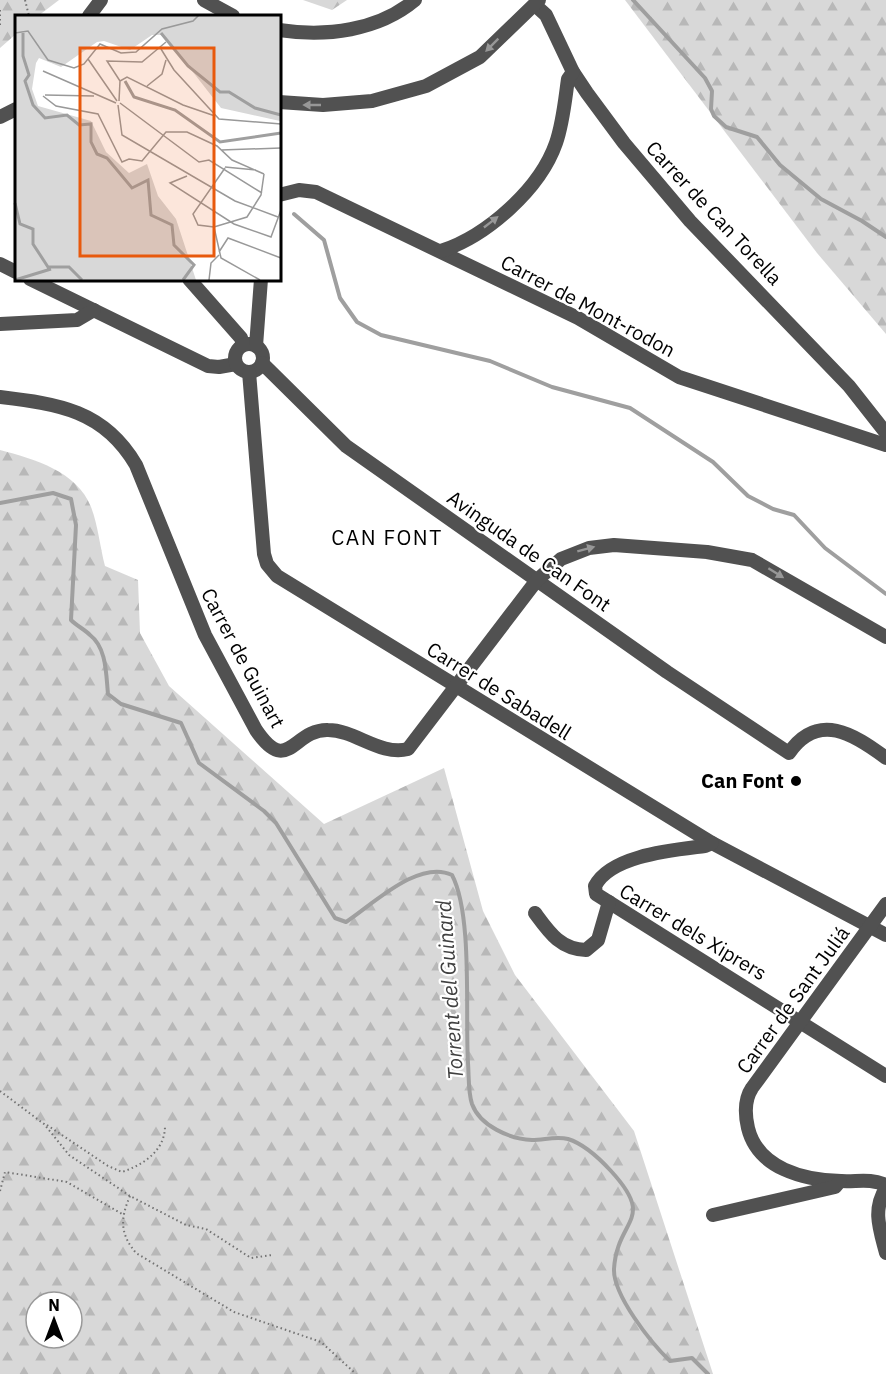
<svg xmlns="http://www.w3.org/2000/svg" width="886" height="1374" font-family="'IBM Plex Sans',sans-serif">
	<style>
		.forest { fill: url(#forest-firs); fill-rule: evenodd }
		.lines { fill: none; stroke-linecap: round; stroke-linejoin: round }
		.stream { stroke: #9f9f9f; stroke-width: 4 }
		.path { stroke: #737373; stroke-width: 2; stroke-dasharray: 1.5 3; stroke-linecap: butt }
		.minor { stroke: #515151; stroke-width: 14 }
		.oneway { fill: #979797 }
		.poi-dot { fill: #000; stroke: #fff; stroke-width: 2 }
		.labels { text-anchor: middle; stroke-width: 4.5; stroke-linejoin: round; paint-order: stroke }
		.street-label { font-size: 20px; fill: #000; stroke: #fff }
		.poi-label { font-size: 20px; font-weight: bold; fill: #000; stroke: #fff; text-anchor: end }
		.neighbourhood-label { font-size: 21px; letter-spacing: 1.5px; fill: #000; stroke: #fff }
		.water-label { font-size: 21px; font-style: italic; fill: #404040; stroke: #fff }
		.inset-river { fill: none; stroke: #9f9f9f; stroke-width: 3 }
		.inset-road { fill: none; stroke: #999; stroke-width: 1.5 }
		.view { fill: #e8590c; fill-opacity: 0.15; stroke: #e8590c; stroke-width: 3 }
		.inset-edge { fill: none; stroke: #000; stroke-width: 3 }
	</style>
	<defs>
		<pattern id="forest-firs" width="22" height="20" patternUnits="userSpaceOnUse" patternTransform="scale(1.5)"><rect width="22" height="20" fill="#d8d8d8"/><path d="M5 1l3.5 6h-7zM16 11l3.5 6h-7z" fill="#b8b8b8"/></pattern>
	</defs>
	<rect width="100%" height="100%" fill="#fff"/>
	<g class="forest">
		<polygon points="0,0 59,0 38,16 16,16 16,34 0,48"/>
		<polygon points="303,0 347,0 332,10"/>
		<polygon points="625,0 886,0 886,334 817,253"/>
		<path d="M 0,450 C 34,459 77,471 91,507 C 98,525 100,547 105,566 L 138,580 L 140,633 L 169,686 L 324,824 L 444,768 L 483,911 L 515,975 L 634,1131 L 713,1374 L 0,1374 ZM 36,1302 L 72,1302 L 72,1338 L 36,1338 Z"/>
	</g>
	<g class="lines">
		<g class="stream">
			<polyline points="633,0 705,78 712,91 711,109 714,116 726,127 757,137 780,165 821,199 862,221 886,237"/>
			<polyline points="294,214 324,240 340,298 357,322 381,335 490,361 552,387 630,408 713,462 748,496 773,509 794,515 825,548 886,594"/>
			<path d="M 0,503 L 53,493 L 71,499 L 76,525 L 71,620 C 77,626 84,629 90,635 C 107,648 106,675 108,694 L 121,704 L 181,723 L 199,763 L 264,811 L 276,823 L 335,918 L 346,922 C 373,904 419,859 452,875 C 473,915 465,1015 468,1063 C 469,1076 468,1092 472,1104 C 480,1126 510,1139 532,1140 C 544,1140 556,1136 568,1139 C 584,1144 600,1159 611,1171 C 657,1221 617,1218 614,1269 C 613,1295 651,1343 670,1361 L 692,1358 L 708,1374"/>
		</g>
		<g class="path">
			<polyline points="25,0 29,16"/>
			<polyline points="0,10 0,28"/>
			<polyline points="0,1091 44,1124 69,1155 130,1196 186,1225 206,1229 251,1258 272,1255"/>
			<path d="M 47,1125 L 108,1166 L 122,1172 C 145,1164 165,1150 165,1126"/>
			<polyline points="0,1191 5,1172 67,1182 122,1214"/>
			<path d="M 130,1196 C 120,1219 120,1234 136,1253 L 234,1312 L 321,1342 L 356,1374"/>
		</g>
		<g class="minor">
			<polyline points="204,0 233,16"/>
			<polyline points="535,5 546,15 573,72 587,93 624,143 690,221 849,386 886,433"/>
			<polyline points="89,16 101,0"/>
			<path d="M 279,30 C 326,37 378,31 415,0"/>
			<polyline points="279,102 323,105 372,101 426,86 480,57 539,0"/>
			<polyline points="0,117 16,109"/>
			<polyline points="279,195 299,190 316,192 578,318 679,377 886,445"/>
			<path d="M 441,251 C 487,236 540,189 556,143 C 563,123 565,100 568,79 L 573,72"/>
			<polyline points="0,264 16,272"/>
			<polyline points="30,279 208,366 219,367 236,364"/>
			<polyline points="189,279 241,338 243,345"/>
			<polyline points="0,324 77,320 94,310"/>
			<circle cx="249" cy="358" r="14"/>
			<polyline points="256,346 261,279"/>
			<path d="M 262,363 L 346,446 L 667,672 L 789,753 C 818,711 854,734 886,758"/>
			<polyline points="249,372 264,554 267,564 277,576 712,843 886,935"/>
			<path d="M 0,397 C 58,404 104,410 136,465 L 205,635 L 256,730 C 288,777 293,729 328,730 C 355,730 380,756 408,749 L 537,580 L 561,559 L 589,548 L 614,545 L 707,552 L 752,560 L 886,637"/>
			<path d="M 712,843 L 705,846 C 674,850 611,855 595,886 L 596,894 L 886,1076"/>
			<path d="M 886,904 L 752,1088 C 744,1100 745,1115 748,1128 C 758,1169 804,1180 841,1181 C 857,1182 870,1178 886,1185"/>
			<path d="M 535,913 C 549,932 560,949 586,950 L 598,940 L 609,902"/>
			<path d="M 886,1188 C 872,1210 880,1230 886,1253"/>
			<polyline points="713,1215 835,1187 840,1181"/>
		</g>
	</g>
	<defs><path id="oneway-solid" d="M-6-.8H1V-3.2L6.5 0L1 3.2V.8H-6Z" transform="scale(1.5)"/></defs>
	<g class="oneway">
		<use href="#oneway-solid" transform="translate(492 45) rotate(135)"/>
		<use href="#oneway-solid" transform="translate(312 105) rotate(-180)"/>
		<use href="#oneway-solid" transform="translate(491 222) rotate(-38)"/>
		<use href="#oneway-solid" transform="translate(586 549) rotate(-15)"/>
		<use href="#oneway-solid" transform="translate(776 573) rotate(32)"/>
	</g>
	<circle class="poi-dot" cx="796" cy="781" r="6"/>
	<g class="labels">
		<g class="street-label">
			<text transform="translate(714 213) rotate(47)" y="7">Carrer de Can Torella</text>
			<text transform="translate(588 306) rotate(28)" y="7">Carrer de Mont-rodon</text>
			<text transform="translate(529 551) rotate(35)" y="7">Avinguda de Can Font</text>
			<text transform="translate(243 658) rotate(62)" y="7">Carrer de Guinart</text>
			<text transform="translate(499 691) rotate(32)" y="7">Carrer de Sabadell</text>
			<text transform="translate(693 932) rotate(31)" y="7">Carrer dels Xiprers</text>
			<text transform="translate(793 1000) rotate(-54)" y="7">Carrer de Sant Juliá</text>
		</g>
		<g class="poi-label">
			<text x="784" y="788">Can Font</text>
		</g>
		<g class="neighbourhood-label">
			<text x="387" y="545">CAN FONT</text>
		</g>
		<g class="water-label">
			<text transform="translate(450 990) rotate(-94)" y="7">Torrent del Guinard</text>
		</g>
	</g>
	<g transform="translate(15 15)">
		<rect width="266" height="266" fill="#fff"/>
		<path d="M 0,0 L 265,0 L 265,106 L 206,93 L 149,20 L 137,20 L 115,35 L 89,26 L 82,27 L 46,52 L 24,43 L 21,48 L 17,74 L 23,91 L 76,106 L 91,137 L 114,158 L 132,149 L 143,181 L 161,204 L 181,265 L 0,265 Z" fill="#d8d8d8"/>
		<path class="inset-river" d="M 8,18 L 8,41 L 14,60 L 10,66 L 18,90 L 30,103 L 52,100 L 64,110 L 76,109 L 76,127 L 82,139 L 92,143 L 117,173 L 133,165 L 136,200 L 157,210 L 159,230 L 179,250 L 168,265M 146,18 L 173,51 L 205,77 L 214,77 L 240,93 L 266,100M 110,66 L 119,82 L 160,95 L 205,127 L 266,118M 0,188 L 5,209 L 18,214 L 18,229 L 33,252 L 54,252 L 67,265M 0,265 L 36,254"/>
		<path class="inset-road" d="M 0,18 L 13,16 L 33,45 L 59,53 L 69,49 L 85,29 L 106,38 L 121,37 L 147,14 L 178,6 L 184,0M 146,34 L 159,55 L 204,104 L 266,109M 73,44 L 102,86M 28,56 L 101,88M 105,66 L 92,46 L 127,47 L 151,27M 132,71 L 147,59 L 151,45M 30,80 L 79,81M 28,81 L 41,91 L 83,99 L 107,147 L 114,144 L 127,146 L 151,117 L 172,117 L 202,131 L 217,145 L 249,159M 104,86 L 105,66 L 112,62 L 168,90 L 200,101M 105,88 L 184,147 L 194,145 L 247,178M 103,90 L 107,120 L 220,186 L 263,202M 206,135 L 266,133M 210,152 L 241,155M 210,153 L 178,199 L 183,210 L 199,212 L 232,202 L 246,180 L 249,159M 172,161 L 155,168 L 219,209 L 256,222 L 266,195M 199,212 L 206,243 L 245,265M 204,237 L 213,223 L 266,243M 194,265 L 196,248 L 204,240"/>
		<path class="view" d="M 65,33 L 199,33 L 199,241 L 65,241 Z"/>
		<rect width="266" height="266" class="inset-edge"/>
	</g>
	<g transform="translate(54 1320)"><circle r="28" fill="#ffffff" stroke="#999999" stroke-width="1.5"/>
	<path d="M0-4.5L10 22L0 15L-10 22Z" fill="#000000"/>
	<text y="-9" font-size="16" font-weight="bold" text-anchor="middle" fill="#000000">N</text>
	</g>
</svg>
